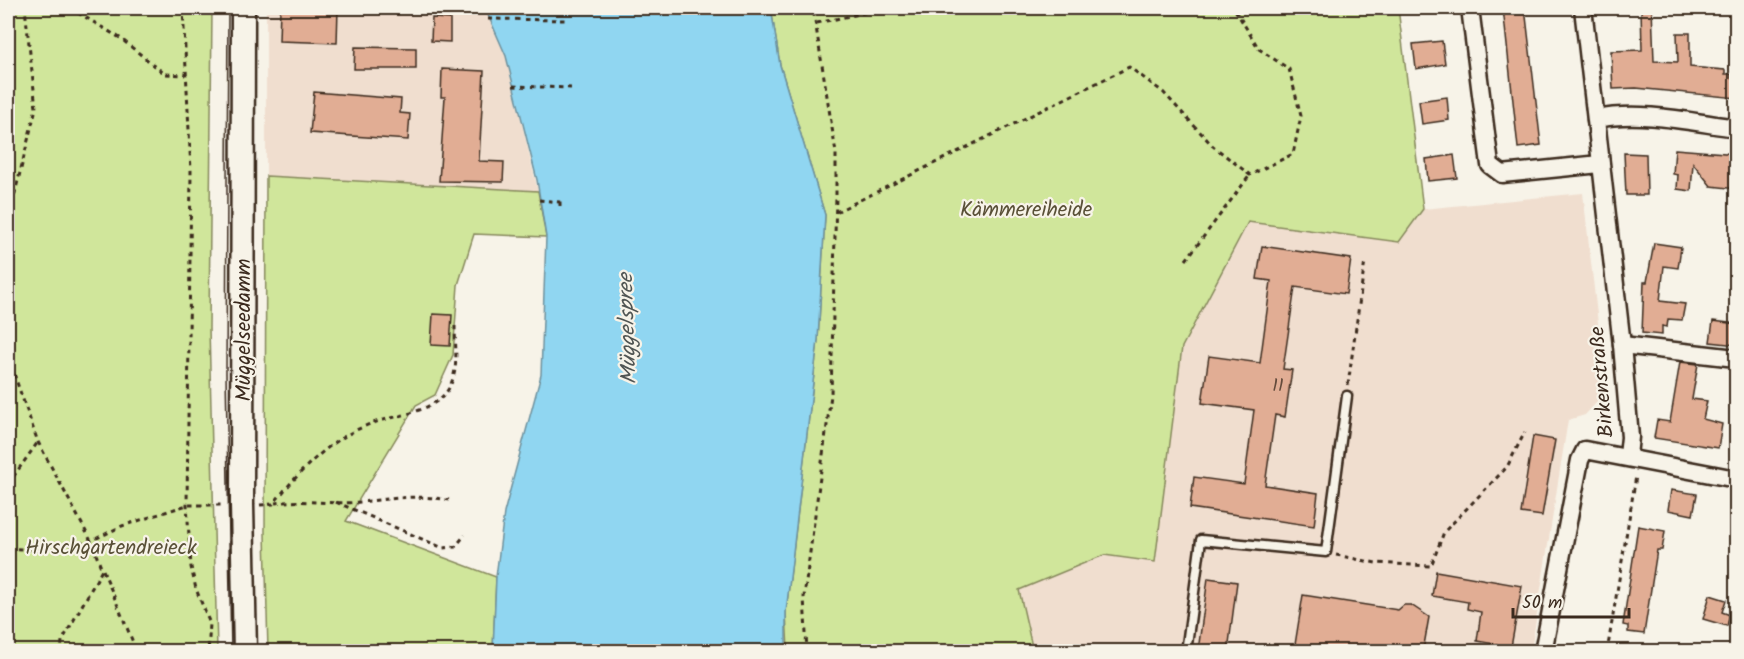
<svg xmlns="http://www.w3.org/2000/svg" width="1744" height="659" font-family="Kalam,sans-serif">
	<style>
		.built { fill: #f0decf }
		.green { fill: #d0e69b; stroke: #86885c; stroke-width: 1.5 }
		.water { fill: #90d6f1; stroke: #6e919d; stroke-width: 1.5 }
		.building { fill: #e1ad94; stroke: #3b2a1e; stroke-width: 1.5 }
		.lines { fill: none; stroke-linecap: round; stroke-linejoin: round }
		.lane-casing { stroke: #3b2a1e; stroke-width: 13 }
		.street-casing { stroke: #3b2a1e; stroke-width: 21 }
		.secondary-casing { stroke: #3b2a1e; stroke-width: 27 }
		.path { stroke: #3b2a1e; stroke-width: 3; stroke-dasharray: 4.5 4.5; stroke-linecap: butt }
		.lane { stroke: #f7f3e8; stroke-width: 8 }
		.street { stroke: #f7f3e8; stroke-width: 16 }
		.secondary { stroke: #f7f3e8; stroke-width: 22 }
		.tram { stroke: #3b2a1e; stroke-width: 1.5 }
		.labels { text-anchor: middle; stroke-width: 4.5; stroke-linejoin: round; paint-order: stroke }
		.number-label { font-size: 18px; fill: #644b3c }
		.park-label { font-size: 21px; fill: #595037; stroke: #f7f3e8 }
		.street-label { font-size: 21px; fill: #3b2a1e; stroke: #f7f3e8 }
		.water-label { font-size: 22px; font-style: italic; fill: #505553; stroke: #f7f3e8 }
	</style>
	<rect width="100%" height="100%" fill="#f7f3e8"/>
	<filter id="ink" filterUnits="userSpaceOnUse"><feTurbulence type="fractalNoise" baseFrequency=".0167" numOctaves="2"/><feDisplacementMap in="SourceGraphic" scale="12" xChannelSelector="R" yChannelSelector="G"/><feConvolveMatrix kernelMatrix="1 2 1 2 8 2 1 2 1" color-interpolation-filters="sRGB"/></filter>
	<g filter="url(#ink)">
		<g class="built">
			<polygon points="266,8 485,8 506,56 538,191 266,176"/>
			<polygon points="1583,193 1605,384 1598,401 1585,415 1568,420 1531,651 1033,651 1018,590 1104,555 1155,562 1182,347 1248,222 1399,242 1423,209"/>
		</g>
		<g class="green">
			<polygon points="8,8 212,8 209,328 217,651 8,651"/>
			<polygon points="771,8 1398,8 1423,209 1399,242 1248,222 1182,347 1155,562 1104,555 1019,590 1033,651 788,651 786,612 818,340 825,215 780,65"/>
			<polygon points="266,176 538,191 546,237 474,234 458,285 453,355 435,395 416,405 346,521 496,577 493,651 268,651 265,533"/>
		</g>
		<polygon class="water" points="485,8 771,8 780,65 825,215 818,340 786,612 786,651 493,651 496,577 504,513 541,375 546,237 537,180 506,56"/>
		<g class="building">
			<polygon points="280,8 338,8 337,43 279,41"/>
			<polygon points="1503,8 1525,8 1541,145 1518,148"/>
			<polygon points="1641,8 1652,8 1654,61 1678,62 1677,33 1690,33 1690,67 1725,70 1725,74 1731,74 1731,78 1737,78 1737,98 1636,88 1613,89 1611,51 1642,50"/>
			<polygon points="432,18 450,19 450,42 431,41"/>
			<polygon points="1442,41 1445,64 1416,69 1413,44"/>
			<polygon points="355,47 416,48 416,69 354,69"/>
			<polygon points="442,69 484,71 479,161 504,162 503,182 439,181 445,97 441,97"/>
			<polygon points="314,92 401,99 400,113 410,114 408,140 310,133"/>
			<polygon points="1447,97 1449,120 1422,124 1419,101"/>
			<polygon points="1675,149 1737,154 1737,189 1711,186 1693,163 1691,191 1677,189 1678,175 1673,174"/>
			<polygon points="1624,153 1646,154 1647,195 1626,195"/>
			<polygon points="1454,155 1457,178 1428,181 1426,159"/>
			<polygon points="1654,243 1681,247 1678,268 1664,266 1660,301 1685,304 1682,320 1668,319 1667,327 1662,326 1662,335 1642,333 1644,282 1647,282"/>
			<polygon points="1262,246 1351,259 1346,294 1295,287 1283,369 1292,370 1285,417 1275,415 1265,485 1318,493 1314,526 1190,508 1194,477 1244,484 1254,410 1202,403 1209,356 1260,363 1271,281 1257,279"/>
			<polygon points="433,314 452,315 450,346 431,345"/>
			<polygon points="1713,321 1737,324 1737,345 1710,342"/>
			<polygon points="1680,362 1698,364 1692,399 1707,401 1703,419 1722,424 1718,448 1654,438 1657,420 1670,422"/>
			<polygon points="1533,436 1555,440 1542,516 1521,513"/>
			<polygon points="1671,490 1697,494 1693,515 1668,510"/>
			<polygon points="1638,526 1665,531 1662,550 1657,550 1644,634 1628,632 1628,626 1623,625"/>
			<polygon points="1436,571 1522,586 1511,647 1477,641 1481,612 1467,609 1468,602 1432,596"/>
			<polygon points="1208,578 1237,582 1228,651 1198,651"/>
			<polygon points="1303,595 1398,610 1404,605 1411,605 1429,617 1423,651 1294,651"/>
			<polygon points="1710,595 1726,600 1722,612 1730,615 1727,626 1703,619"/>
		</g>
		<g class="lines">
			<g class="lane-casing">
				<polyline id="lane" points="1186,652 1201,540 1326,552 1347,396"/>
			</g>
			<g class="street-casing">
				<g id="street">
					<polyline points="1470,8 1490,165 1502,174 1600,164"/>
					<polyline points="1583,8 1622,345 1630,437 1628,456"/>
					<path d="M 1596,119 C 1642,110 1691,122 1736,128"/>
					<polyline points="1622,345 1736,358"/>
					<polyline points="1543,652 1580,460 1585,450 1736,479"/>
				</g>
			</g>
			<g class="secondary-casing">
				<polyline id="secondary" points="243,8 242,505 245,652"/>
			</g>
			<g class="path">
				<polyline points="70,8 120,38 165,74 185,75"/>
				<polyline points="183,8 191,171 187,505 191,567 196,589 210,624 208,652"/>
				<polyline points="488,19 567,20"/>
				<polyline points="817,23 887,8"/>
				<polyline points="513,86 571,88"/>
				<polyline points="539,200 560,202"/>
				<polyline points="560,206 560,197"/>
				<polyline points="836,212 1129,67 1163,92 1213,146 1250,175 1293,154 1301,116 1289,69 1259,49 1234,8"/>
				<polyline points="8,221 36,108 25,8"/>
				<polyline points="1186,260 1250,175"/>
				<polyline points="8,357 38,442 91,541 102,570 62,641 61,652"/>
				<polyline points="1348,385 1365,261"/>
				<polyline points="8,484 38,442"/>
				<polyline points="336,502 443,548 455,547 465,535"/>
				<path d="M 275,503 C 304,499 331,505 360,502 C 391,499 418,494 449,500"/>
				<path d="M 260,505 L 273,504 C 301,470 330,438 373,423 C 397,415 438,412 450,386 C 459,368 455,345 455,326"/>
				<polyline points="8,548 46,551 91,541 122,526 187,505 223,505"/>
				<polyline points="1336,555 1376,563 1431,566 1444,532 1507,467 1525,432"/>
				<polyline points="103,570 137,652"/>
				<polyline points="807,652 804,597 831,395 836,196 836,153 813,8"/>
				<polyline points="1607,652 1636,476"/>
			</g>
			<use href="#lane" class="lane"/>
			<use href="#street" class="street"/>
			<use href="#secondary" class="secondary"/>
			<polyline class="tram" points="228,8 226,373 231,652"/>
		</g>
	</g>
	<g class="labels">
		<g class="number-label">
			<text x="1278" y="391">11</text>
		</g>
		<g class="park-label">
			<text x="1026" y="216">Kämmereiheide</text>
			<text x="111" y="554">Hirschgartendreieck</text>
		</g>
		<g class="street-label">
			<text transform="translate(243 330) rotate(-90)" y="7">Müggelseedamm</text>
			<text transform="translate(1601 382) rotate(-95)" y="7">Birkenstraße</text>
		</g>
		<g class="water-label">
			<text transform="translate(626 329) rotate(-92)" y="8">Müggelspree</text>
		</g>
	</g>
	<rect width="1744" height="659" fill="none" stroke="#f7f3e8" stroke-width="30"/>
	<rect x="15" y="15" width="1714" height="629" fill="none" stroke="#3b2a1e" stroke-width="2" filter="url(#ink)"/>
	<path d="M1513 608v9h116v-9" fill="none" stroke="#3b2a1e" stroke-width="3"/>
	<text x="1522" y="608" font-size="18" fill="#3b2a1e" stroke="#f7f3e8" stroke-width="4.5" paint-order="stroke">50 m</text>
</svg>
